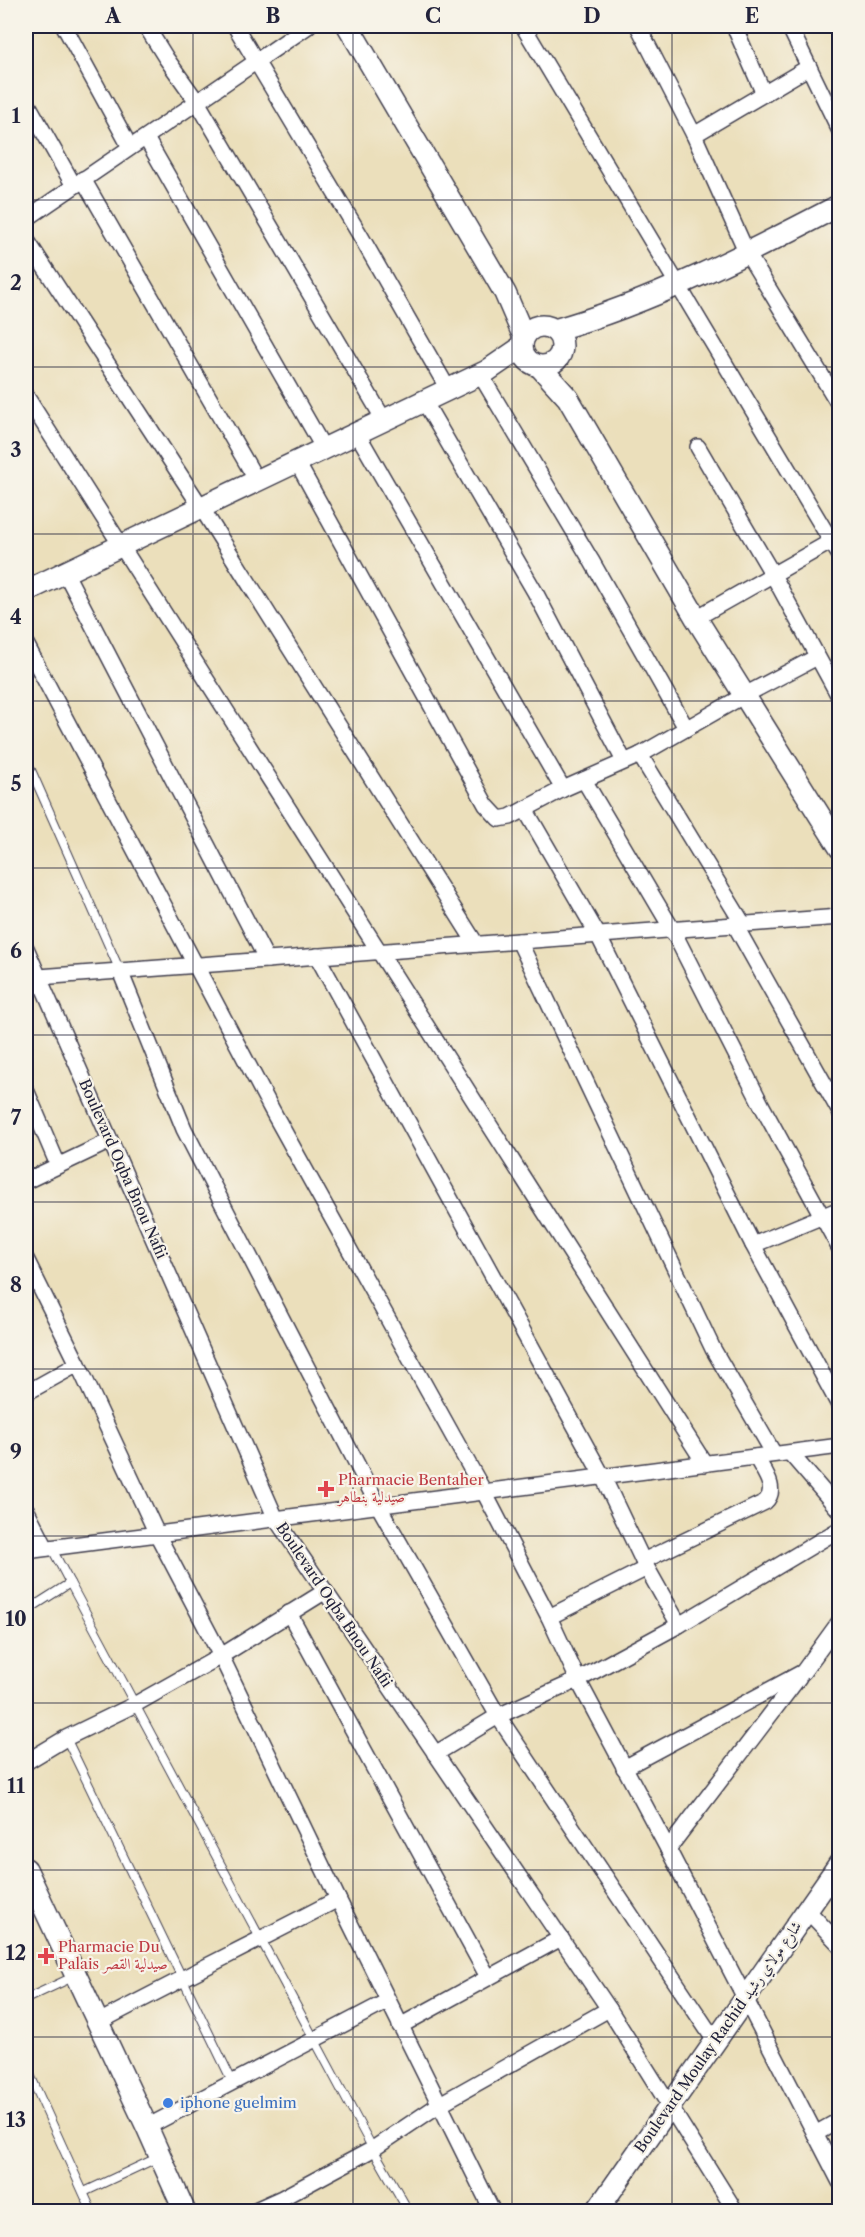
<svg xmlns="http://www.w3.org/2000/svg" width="865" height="2237" font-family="'Libre Caslon Text',Amiri,serif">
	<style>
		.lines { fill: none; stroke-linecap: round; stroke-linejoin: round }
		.lane-casing { stroke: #403e4e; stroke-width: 10 }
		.street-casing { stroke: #403e4e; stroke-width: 18 }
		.secondary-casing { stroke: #403e4e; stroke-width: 24 }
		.lane { stroke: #fff; stroke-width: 8 }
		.street { stroke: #fff; stroke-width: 15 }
		.secondary { stroke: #fff; stroke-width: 21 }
		.grid { fill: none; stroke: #22223b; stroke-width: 1.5; stroke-opacity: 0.55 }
		.health-dot { fill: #e0444e; stroke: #f7f3e8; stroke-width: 2 }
		.shop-dot { fill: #3f7fe0; stroke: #f7f3e8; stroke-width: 2 }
		.labels { text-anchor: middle; stroke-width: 4.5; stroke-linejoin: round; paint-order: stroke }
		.street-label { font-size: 15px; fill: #22223b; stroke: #f7f3e8 }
		.health-label { font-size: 15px; fill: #be3a42; stroke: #f7f3e8; text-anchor: start }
		.shop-label { font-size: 15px; fill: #366cbe; stroke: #f7f3e8; text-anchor: start }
		.neatline { fill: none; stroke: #22223b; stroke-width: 2 }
		.grid-label { font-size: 20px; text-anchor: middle; font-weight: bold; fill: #22223b }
	</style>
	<rect width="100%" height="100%" fill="#f7f3e8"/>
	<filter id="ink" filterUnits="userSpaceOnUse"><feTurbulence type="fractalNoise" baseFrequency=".0167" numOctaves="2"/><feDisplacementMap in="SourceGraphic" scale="12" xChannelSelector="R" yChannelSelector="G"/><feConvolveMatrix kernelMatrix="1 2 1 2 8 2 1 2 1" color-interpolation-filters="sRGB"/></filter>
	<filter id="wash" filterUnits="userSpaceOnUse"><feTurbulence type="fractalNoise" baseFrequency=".008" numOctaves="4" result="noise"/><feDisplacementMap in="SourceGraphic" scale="24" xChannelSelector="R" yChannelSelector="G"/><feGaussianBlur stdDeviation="1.35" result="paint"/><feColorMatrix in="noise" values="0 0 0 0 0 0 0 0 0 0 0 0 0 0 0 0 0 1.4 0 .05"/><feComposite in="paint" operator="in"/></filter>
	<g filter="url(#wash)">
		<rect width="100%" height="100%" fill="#ebdfbb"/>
	</g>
	<g filter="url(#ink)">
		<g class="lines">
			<g class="lane-casing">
				<g id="lane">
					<polyline points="31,770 120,971"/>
					<polyline points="70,1583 373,2149 409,2212"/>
					<polyline points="26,1611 70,1583 51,1547"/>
					<polyline points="66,1738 232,2081"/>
					<polyline points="26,1999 75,1976"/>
					<polyline points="26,2066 92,2212"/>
					<polyline points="84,2192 159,2157"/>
					<polyline points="282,2198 289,2212"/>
				</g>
			</g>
			<g class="street-casing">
				<g id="street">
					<polyline points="64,26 130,147"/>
					<polyline points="146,26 166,58 198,103 384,420"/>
					<polyline points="235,26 360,235 448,389"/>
					<polyline points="523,26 840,556"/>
					<polyline points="638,26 694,135 747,253 840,406"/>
					<polyline points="734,26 764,94"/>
					<polyline points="789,26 840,131"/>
					<polyline points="26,101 74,186"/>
					<polyline points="694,135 809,67"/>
					<polyline points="146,138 324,449"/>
					<polyline points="83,179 257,481"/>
					<path d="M 26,219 C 120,155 214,91 308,26"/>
					<polyline points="26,239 201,507 476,944"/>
					<polyline points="480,374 591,560 686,728"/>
					<polyline points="26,396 705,1464"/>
					<polyline points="424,401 535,592 624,761"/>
					<polyline points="357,433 563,789"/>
					<polyline points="698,447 773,575 840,698"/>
					<polyline points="297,462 486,805 499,819 510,817 563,789 640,755 743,696 817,657"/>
					<polyline points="65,572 267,960"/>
					<polyline points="696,618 839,537"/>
					<polyline points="26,644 272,1110 484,1492 549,1617 578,1680 668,1849 840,2182"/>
					<polyline points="640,755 743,924"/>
					<polyline points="584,780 672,929 762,1106 840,1249"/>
					<polyline points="525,809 598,935 753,1245 840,1407"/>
					<polyline points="735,925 840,1112"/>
					<polyline points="519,941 713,1349 774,1454"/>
					<polyline points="26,948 276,1519 609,2009 736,2212"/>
					<polyline points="317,956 603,1477 643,1561 679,1625"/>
					<polyline points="120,971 184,1129 378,1505 498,1716 715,2041"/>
					<polyline points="39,977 840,917"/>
					<polyline points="26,1090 58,1165"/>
					<polyline points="26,1181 110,1141"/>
					<polyline points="753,1245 840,1209"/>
					<polyline points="26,1259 78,1364 157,1534 221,1656 338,1899 493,2212"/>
					<polyline points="26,1393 78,1364"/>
					<polyline points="790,1453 840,1511"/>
					<polyline points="26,1509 46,1548"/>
					<polyline points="26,1551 840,1446"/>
					<path d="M 643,1561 L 765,1502 C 779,1489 763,1471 756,1457"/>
					<polyline points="289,1613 488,1977"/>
					<polyline points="549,1617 647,1568"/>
					<polyline points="435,1754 498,1716 578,1680 679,1625 840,1529"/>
					<polyline points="26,1762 66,1738 134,1705 221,1656 324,1592"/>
					<polyline points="624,1768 803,1672 840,1621"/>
					<polyline points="668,1849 799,1677"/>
					<polyline points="807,1910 840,1945"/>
					<path d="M 99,2022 C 178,1980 258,1941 338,1899"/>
					<polyline points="400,2026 561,1938"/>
					<polyline points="147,2127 388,2001"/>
					<polyline points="815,2134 840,2120"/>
					<polyline points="251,2212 282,2198 373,2149 440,2104 609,2009"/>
				</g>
			</g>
			<g class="secondary-casing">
				<g id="secondary">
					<polyline points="348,26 505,293 524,337"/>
					<circle cx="542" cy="346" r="20"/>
					<path d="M 554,330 C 652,303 750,252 840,205"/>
					<polyline points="540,367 568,398 696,618 840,848"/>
					<polyline points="26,591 487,371 522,347"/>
					<polyline points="26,1869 147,2127 185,2212"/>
					<polyline points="596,2212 840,1863"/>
				</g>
			</g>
			<use href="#lane" class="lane"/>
			<use href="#street" class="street"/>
			<use href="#secondary" class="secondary"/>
		</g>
	</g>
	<path class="grid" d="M 193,26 L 193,2212M 353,26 L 353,2212M 512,26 L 512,2212M 672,26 L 672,2212M 26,200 L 840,200M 26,367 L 840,367M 26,534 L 840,534M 26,701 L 840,701M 26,868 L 840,868M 26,1035 L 840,1035M 26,1202 L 840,1202M 26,1369 L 840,1369M 26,1536 L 840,1536M 26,1703 L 840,1703M 26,1870 L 840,1870M 26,2037 L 840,2037"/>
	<g class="health-dot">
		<path d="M323 1480h6v6h6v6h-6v6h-6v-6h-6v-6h6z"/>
		<path d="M43 1947h6v6h6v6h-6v6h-6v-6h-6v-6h6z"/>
	</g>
	<circle class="shop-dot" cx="168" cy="2103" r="6"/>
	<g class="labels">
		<g class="street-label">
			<text transform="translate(123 1169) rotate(66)" y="5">Boulevard Oqba Bnou Nafii</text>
			<text transform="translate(334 1605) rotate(56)" y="5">Boulevard Oqba Bnou Nafii</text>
			<text transform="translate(718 2037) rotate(-55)" y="5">Boulevard Moulay Rachid شارع مولاي رشيد</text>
		</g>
		<g class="health-label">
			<text x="338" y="1485">Pharmacie Bentaher<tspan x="338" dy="17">صيدلية بنطاهر</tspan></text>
			<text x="58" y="1952">Pharmacie Du<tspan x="58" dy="17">Palais صيدلية القصر</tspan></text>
		</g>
		<g class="shop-label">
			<text x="180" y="2108">iphone guelmim</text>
		</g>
	</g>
	<rect width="865" height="2237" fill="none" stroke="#f7f3e8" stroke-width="66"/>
	<rect x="33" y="33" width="799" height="2171" class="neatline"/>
	<g class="grid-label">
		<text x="113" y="23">A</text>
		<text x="273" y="23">B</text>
		<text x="433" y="23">C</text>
		<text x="592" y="23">D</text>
		<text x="752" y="23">E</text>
		<text x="16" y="123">1</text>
		<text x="16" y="290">2</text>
		<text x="16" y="457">3</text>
		<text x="16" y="624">4</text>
		<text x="16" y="791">5</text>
		<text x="16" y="958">6</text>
		<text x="16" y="1125">7</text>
		<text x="16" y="1292">8</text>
		<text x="16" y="1459">9</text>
		<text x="16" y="1626">10</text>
		<text x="16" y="1793">11</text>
		<text x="16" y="1960">12</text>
		<text x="16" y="2127">13</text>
	</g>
</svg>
